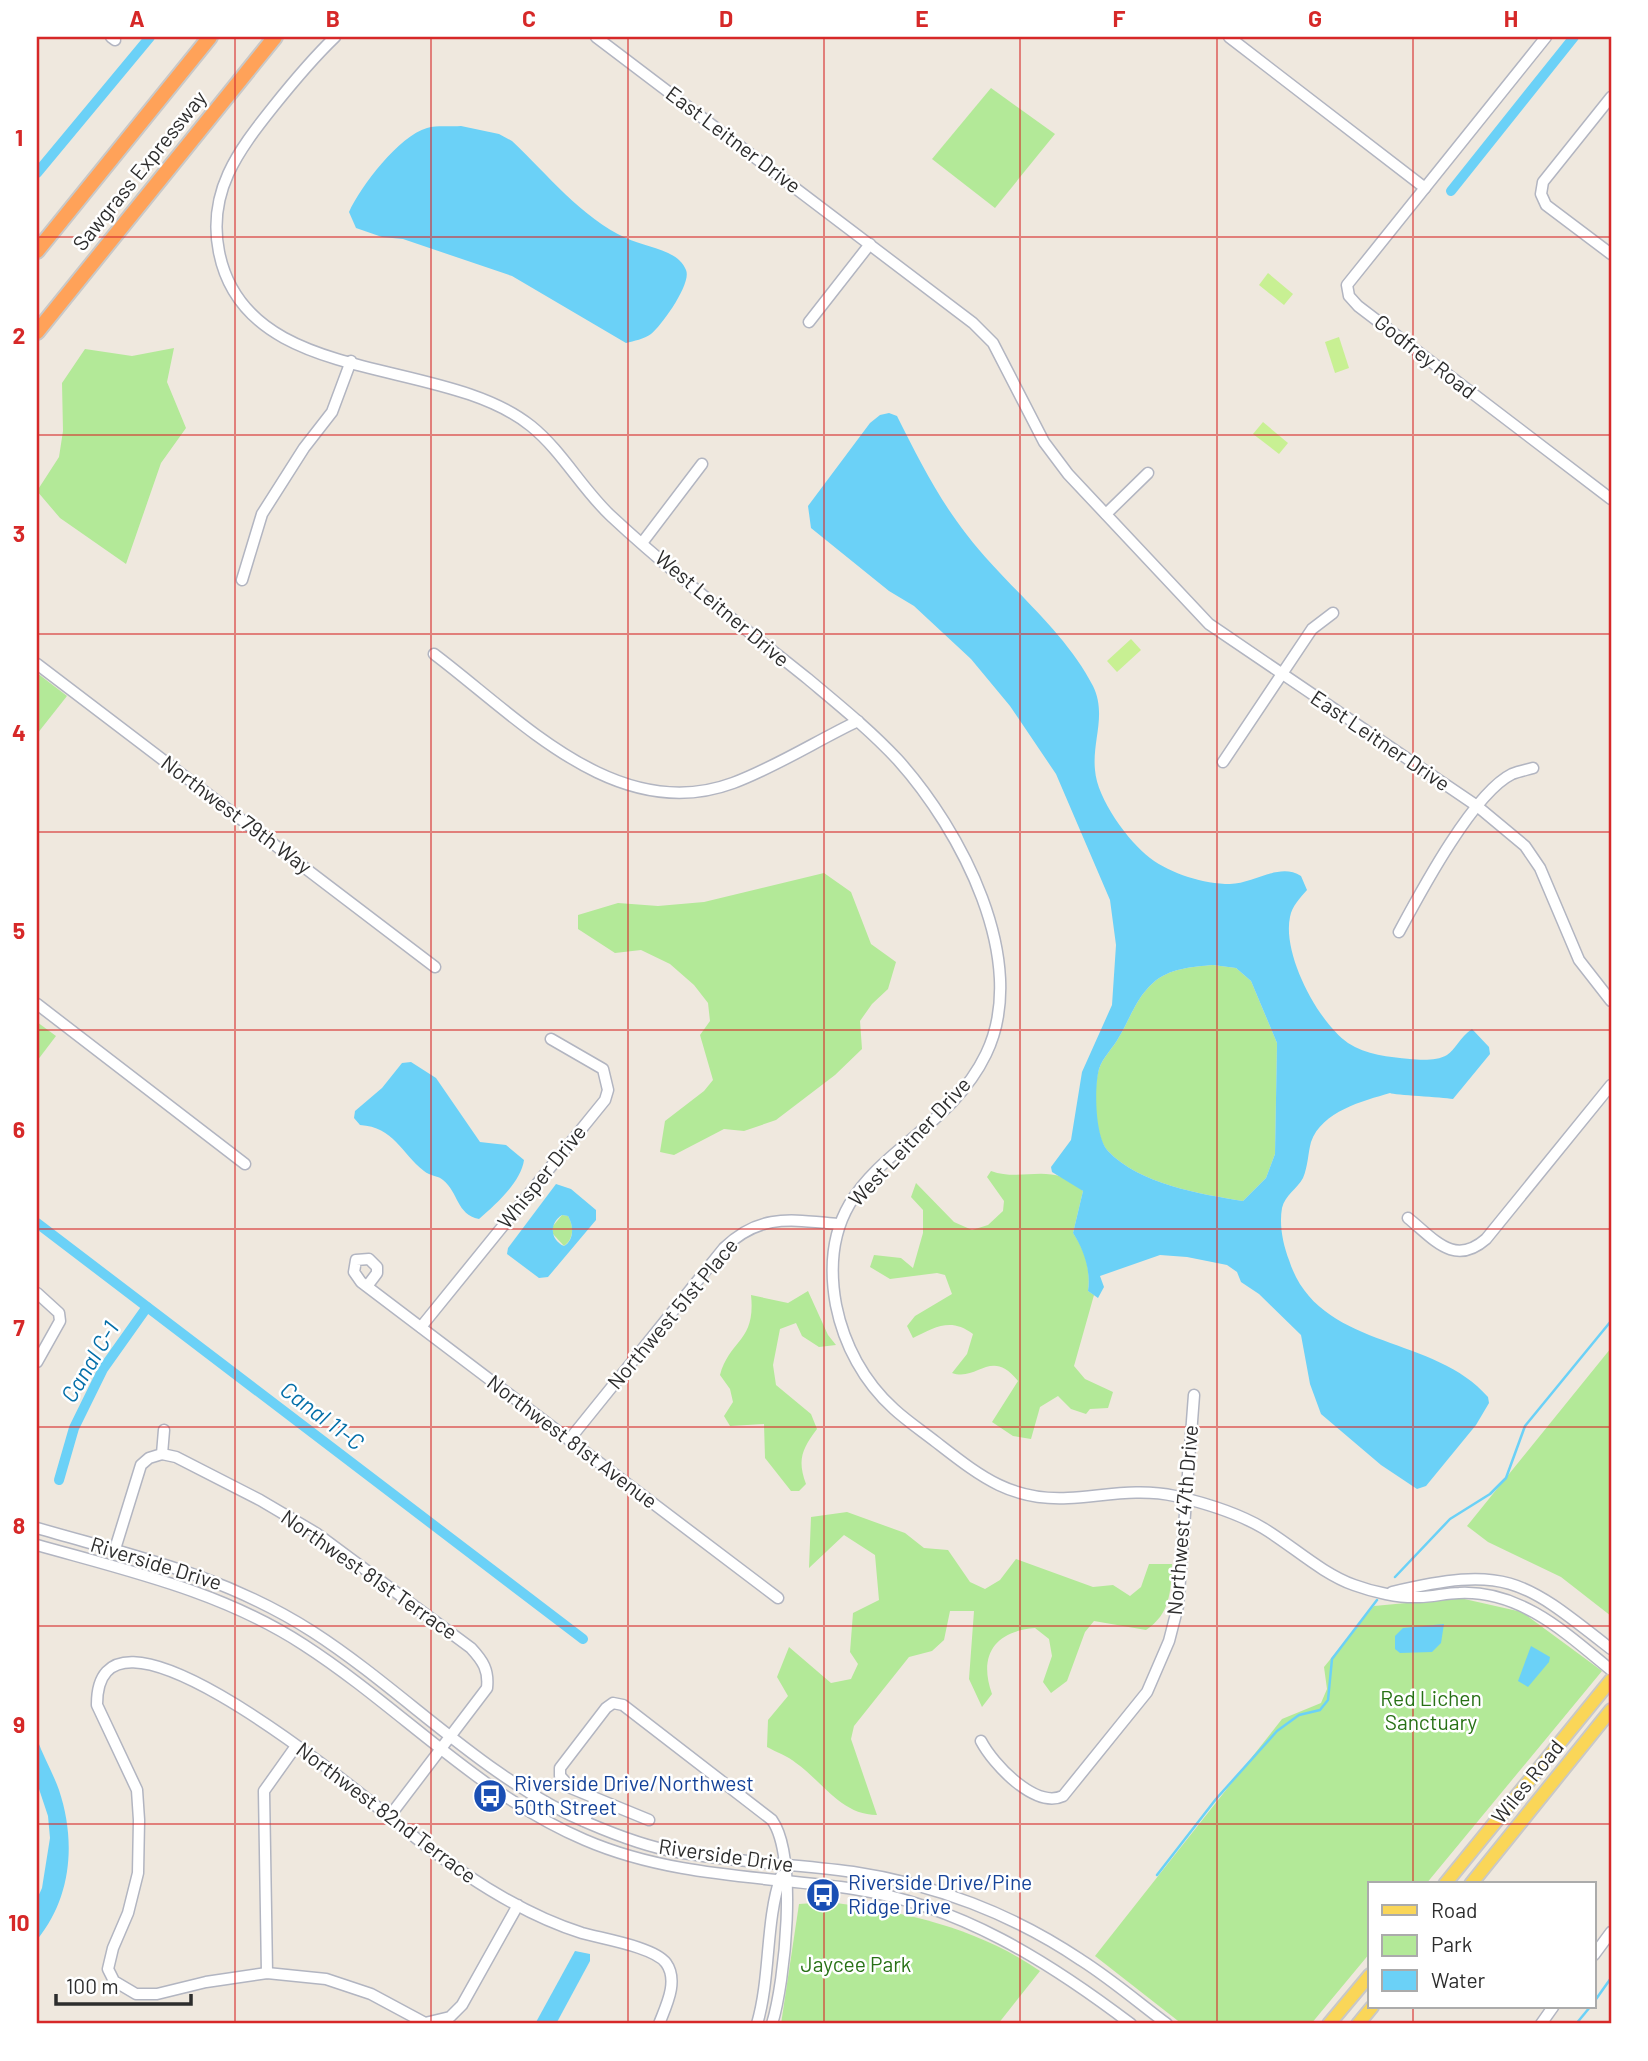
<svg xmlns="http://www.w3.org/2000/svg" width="1648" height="2061" font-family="Barlow,sans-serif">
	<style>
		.green { fill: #b3e998 }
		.pitch { fill: #c8f093 }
		.water { fill: #6bd1f7; fill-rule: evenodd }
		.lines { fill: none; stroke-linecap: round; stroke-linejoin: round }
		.stream { stroke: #6bd1f7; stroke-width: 2.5 }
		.canal { stroke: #6bd1f7; stroke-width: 10 }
		.minor-casing { stroke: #b2b5c1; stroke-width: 13 }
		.major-casing { stroke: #c8c8c8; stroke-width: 16 }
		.highway-casing { stroke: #c8c8c8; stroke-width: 18 }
		.minor { stroke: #fff; stroke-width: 10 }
		.major { stroke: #fad658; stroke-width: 12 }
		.highway { stroke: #ffa259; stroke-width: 14 }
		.grid { fill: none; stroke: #d62828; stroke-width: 2; stroke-opacity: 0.55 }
		.labels { text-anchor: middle; stroke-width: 5; stroke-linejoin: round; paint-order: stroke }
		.street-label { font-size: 21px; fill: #2d2d2d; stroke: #fff }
		.park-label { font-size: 21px; fill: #287116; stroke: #fff }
		.transit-label { font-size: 21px; fill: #164399; stroke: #fff; text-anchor: start }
		.water-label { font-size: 23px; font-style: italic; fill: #046fa9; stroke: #fff }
		.neatline { fill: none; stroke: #d62828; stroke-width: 2.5 }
		.grid-label { font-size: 23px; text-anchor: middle; font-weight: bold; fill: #d62828 }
	</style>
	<rect width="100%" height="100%" fill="#efe8de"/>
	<g class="green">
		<polygon points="991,88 1055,134 995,208 932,159"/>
		<polygon points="174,348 167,382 186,428 161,463 126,564 60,518 37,491 59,457 63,431 62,383 85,349 132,356"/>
		<polygon points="37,673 67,696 37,734"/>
		<polygon points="824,873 851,892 871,944 896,962 888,989 872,1004 860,1021 862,1049 835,1075 776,1120 744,1131 724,1129 674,1155 660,1152 665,1121 704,1091 713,1080 700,1035 710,1021 708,1003 694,985 670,964 641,950 615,953 578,929 578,915 618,903 658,906 704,902"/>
		<path d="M 1213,965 L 1236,968 L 1251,981 L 1277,1043 L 1275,1154 L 1266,1178 L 1243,1201 C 1200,1194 1139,1184 1108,1151 C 1094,1137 1093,1088 1099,1069 C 1102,1058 1114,1047 1119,1037 C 1130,1019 1136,998 1153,983 C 1169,968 1193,967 1213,965 Z"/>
		<polygon points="37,1022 56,1036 37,1061"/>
		<path d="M 991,1171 C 1024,1183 1052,1160 1083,1191 L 1073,1233 C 1085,1250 1091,1270 1088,1291 L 1094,1295 L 1074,1366 L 1085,1379 L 1113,1392 L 1108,1408 L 1090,1409 L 1086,1414 L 1071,1409 L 1058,1396 L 1040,1407 L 1031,1439 L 1013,1436 L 992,1422 L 1018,1381 C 991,1347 978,1382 952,1373 L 967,1354 L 973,1334 C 951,1317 935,1327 913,1338 L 907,1326 L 915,1316 L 952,1294 L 945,1275 L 937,1273 L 890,1279 L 870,1267 L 874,1255 L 901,1258 L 913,1268 L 923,1233 L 923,1210 L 911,1197 L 916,1183 L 954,1222 L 972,1230 L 988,1225 L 1003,1211 L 1004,1201 L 987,1177 Z"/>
		<path d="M 562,1215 L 568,1216 C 574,1226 574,1239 564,1246 L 553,1234 L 553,1226 Z"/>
		<path d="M 808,1291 L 828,1335 L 836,1345 L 819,1347 L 802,1336 L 796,1323 L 780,1329 L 773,1365 L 776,1385 L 811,1414 L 817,1429 C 802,1449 797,1460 806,1484 L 799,1491 L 791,1491 L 765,1458 L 764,1424 L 730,1426 L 724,1416 L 733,1402 L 730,1389 L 720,1375 C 730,1339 756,1342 751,1295 L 788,1303 Z"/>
		<polygon points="1611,1348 1611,1616 1561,1577 1488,1542 1467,1526"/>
		<path d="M 847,1512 L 905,1533 L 924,1548 L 948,1550 L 970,1582 L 985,1589 L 1000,1580 L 1016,1559 L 1093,1587 L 1113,1585 L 1130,1596 L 1141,1587 L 1149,1564 L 1172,1564 C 1171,1592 1170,1614 1146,1630 L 1094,1621 L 1085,1632 L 1067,1681 L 1051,1693 L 1043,1682 L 1052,1656 L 1049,1639 L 1035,1628 C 995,1631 978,1655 992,1694 L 982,1707 L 969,1679 L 974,1611 L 950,1611 L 944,1640 L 932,1651 L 909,1657 L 854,1726 L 851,1739 L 877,1815 C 841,1815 822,1781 796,1763 C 788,1756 776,1752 767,1747 L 768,1720 L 788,1696 L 777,1677 L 789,1647 L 831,1683 L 851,1679 L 858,1664 L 850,1652 L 853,1613 L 879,1600 L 875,1555 L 844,1535 L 809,1568 L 811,1517 Z"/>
		<polygon points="1460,1598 1522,1612 1602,1671 1426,1884 1370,1884 1370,1953 1311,2024 1182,2024 1095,1956 1282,1719 1321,1703 1327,1689 1324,1667 1374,1606"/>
		<path d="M 829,1902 C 905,1912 976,1927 1040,1971 L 998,2024 L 781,2024 L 799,1904 Z"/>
	</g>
	<g class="pitch">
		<polygon points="1268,273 1293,294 1284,305 1259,285"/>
		<polygon points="1339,337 1349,368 1335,373 1325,342"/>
		<polygon points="1263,422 1288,443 1279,454 1253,434"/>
		<polygon points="1131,639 1141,650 1117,672 1107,661"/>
	</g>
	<g class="water">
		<path d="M 461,126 L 499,134 L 512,141 C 547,174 582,218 626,238 C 644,247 678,249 686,270 C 692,283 662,325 651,334 C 644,339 634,341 626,343 L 512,276 L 403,239 L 382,237 L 356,228 L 349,212 C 361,186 399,136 427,128 C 437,125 451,127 461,126 Z"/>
		<path d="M 889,413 L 897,416 C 918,458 938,498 967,535 C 1007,587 1063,628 1093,686 C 1107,715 1092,740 1095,770 C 1097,799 1128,841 1150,858 C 1171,874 1204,884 1230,884 C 1254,884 1279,862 1301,876 L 1307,890 C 1300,898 1292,906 1290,917 C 1282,954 1318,1022 1348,1043 C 1366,1055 1389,1057 1410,1059 C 1421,1060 1437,1061 1447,1055 C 1455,1050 1460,1037 1472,1029 L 1489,1047 L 1490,1054 L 1453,1099 C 1442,1097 1394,1095 1390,1093 C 1363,1101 1322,1111 1311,1142 C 1308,1153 1308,1166 1303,1178 C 1297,1189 1285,1195 1282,1208 C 1279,1225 1283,1244 1289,1260 C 1318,1351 1433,1333 1488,1397 L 1489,1403 L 1476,1425 L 1426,1486 L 1417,1489 L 1381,1465 L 1321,1414 L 1310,1384 L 1301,1335 L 1259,1294 L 1241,1282 L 1237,1272 L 1227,1265 L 1187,1257 L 1160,1255 L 1100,1276 L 1104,1287 L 1098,1298 L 1088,1291 C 1091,1271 1084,1250 1073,1233 L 1083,1191 L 1052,1172 L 1051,1167 L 1071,1140 L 1082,1072 L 1112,1005 L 1116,945 L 1110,900 L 1056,774 L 1010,706 L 971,659 L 914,606 L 889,591 L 811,528 L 808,506 L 870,423 L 880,415 ZM 1213,965 L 1236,968 L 1251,981 L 1277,1043 L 1275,1154 L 1266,1178 L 1243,1201 C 1200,1194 1139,1184 1108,1151 C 1095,1137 1094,1088 1099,1069 C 1102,1058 1114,1047 1119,1037 C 1130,1019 1136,998 1153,983 C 1169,968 1193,967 1213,965 Z"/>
		<path d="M 411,1062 L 436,1078 L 480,1142 L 506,1145 L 524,1160 C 521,1182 496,1204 479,1219 C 456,1214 459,1193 443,1180 C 439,1176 430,1176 424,1171 C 401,1153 394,1127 360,1125 L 354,1118 L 355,1111 L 382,1088 L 402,1063 Z"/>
		<path d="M 556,1184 L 571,1189 L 596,1210 L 596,1220 L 548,1277 L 539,1278 L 507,1254 L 508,1248 ZM 562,1215 L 568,1216 C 574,1226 574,1240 564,1246 C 550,1240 549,1223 562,1215 Z"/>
		<polygon points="1444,1624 1441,1643 1432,1652 1400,1653 1395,1649 1395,1636 1403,1628"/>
		<polygon points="1531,1646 1550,1657 1549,1662 1528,1687 1518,1681"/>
		<path d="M 37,1739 C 43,1756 53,1773 59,1790 C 76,1841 72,1897 37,1940 L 37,1899 L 42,1888 L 50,1838 L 48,1816 L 37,1783 Z"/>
		<polygon points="575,1951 590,1954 590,1961 556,2024 535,2024"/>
	</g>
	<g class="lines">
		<g class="stream">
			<polyline points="1395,1577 1450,1519 1490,1494 1506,1478 1525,1426 1611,1321"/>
			<polyline points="1157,1875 1216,1799 1277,1731 1299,1715 1320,1710 1328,1700 1332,1659 1377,1600"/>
			<polyline points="1594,2002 1611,1978"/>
			<polyline points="1576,2024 1590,2007"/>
		</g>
		<g class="canal">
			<polyline points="37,173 150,37"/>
			<polyline points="1451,191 1574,37"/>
			<polyline points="37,1223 583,1639"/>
			<polyline points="59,1480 74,1428 103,1369 147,1307"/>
		</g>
		<g class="minor-casing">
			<g id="minor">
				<polyline points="111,37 115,40"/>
				<path d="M 335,37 C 312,59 293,82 273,107 C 238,151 207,192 219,252 C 246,389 442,354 531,426 C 562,451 582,489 611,516 C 673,574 742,626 808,679 C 839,705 870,730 898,760 C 960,829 1031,961 986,1054 C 938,1154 810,1163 836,1305 C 844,1345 864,1382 894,1409 C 907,1421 922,1431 936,1442 C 980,1476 1010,1501 1068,1498 C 1104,1496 1139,1488 1175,1496 C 1205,1503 1236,1512 1263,1528 C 1293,1546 1321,1573 1354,1585 C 1373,1592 1399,1598 1419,1597 C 1433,1597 1446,1593 1459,1593 C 1521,1590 1567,1634 1611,1670"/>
				<polyline points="596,37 973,323 993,343 1044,442 1068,474 1209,624 1477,806 1525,846 1540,868 1579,960 1611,1001"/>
				<polyline points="1229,37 1425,188"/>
				<polyline points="1546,37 1347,285 1349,296 1358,306 1611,499"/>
				<polyline points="1611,97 1543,182 1541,194 1546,205 1611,254"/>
				<polyline points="809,322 870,244"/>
				<polyline points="1106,514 1148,473"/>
				<polyline points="642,543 702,464"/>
				<polyline points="242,580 262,514 304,448 332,412 351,361"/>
				<path d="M 434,654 C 519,718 617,826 733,783 C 774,768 818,740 858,721"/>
				<polyline points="37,664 435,967"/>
				<polyline points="1223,762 1312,629 1333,613"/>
				<path d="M 1399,932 C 1420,893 1473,793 1512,774 C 1519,771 1526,770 1533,768"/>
				<polyline points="37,1004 245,1164"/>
				<path d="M 1408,1218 C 1434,1239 1454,1267 1486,1239 L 1611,1085"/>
				<polyline points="368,1285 377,1273 377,1267 369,1259 356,1260 354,1272 361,1282 778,1598"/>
				<polyline points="37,1293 59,1313 60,1321 37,1362"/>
				<polyline points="421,1327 605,1100 608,1090 603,1069 551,1039"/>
				<path d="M 569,1440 L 724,1248 C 760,1213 791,1220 838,1224"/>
				<path d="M 162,1454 L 176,1457 L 260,1500 L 316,1533 L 471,1648 C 483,1661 489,1670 487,1688 L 389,1817"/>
				<path d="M 37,1528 C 137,1557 224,1575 313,1632 C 406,1692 484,1779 588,1823 C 616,1835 647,1847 677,1852 C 735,1862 795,1864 853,1872 C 934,1884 1013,1914 1081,1960 C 1111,1979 1139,2003 1167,2024"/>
				<path d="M 37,1545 C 129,1571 223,1592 304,1645 C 400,1707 479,1795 585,1840 C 671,1877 763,1876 854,1889 C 959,1905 1048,1961 1131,2024"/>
				<polyline points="115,1549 141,1465 149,1458 162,1454 164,1430"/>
				<path d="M 1392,1592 C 1507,1565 1522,1579 1611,1649"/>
				<path d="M 981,1741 C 993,1764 1035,1809 1063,1796 L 1147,1692 L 1169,1641 L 1178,1606 L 1194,1395"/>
				<path d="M 649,1820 L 571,1788 L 560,1776 L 560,1768 L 606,1708 L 613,1703 L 623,1705 L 772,1820 C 798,1857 785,1981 772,2024"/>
				<polyline points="584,1821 595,1800"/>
				<path d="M 518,1905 L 462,2005 L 450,2017 L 425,2023 L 371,1994 L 326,1979 L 267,1973 L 206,1982 L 157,1994 L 136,1994 L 114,1981 L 108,1969 L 113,1948 L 128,1913 L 138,1873 L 139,1820 L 137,1790 L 97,1705 C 96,1564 385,1815 421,1842 C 469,1879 524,1915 582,1933 C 603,1939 654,1947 666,1963 C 679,1981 666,2006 659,2024"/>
				<polyline points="1594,1955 1611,1932"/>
				<polyline points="267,1973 264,1791 296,1746"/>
				<path d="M 757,2024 C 771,1976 765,1922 781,1876"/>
				<polyline points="1541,2024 1553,2007"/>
			</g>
		</g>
		<g class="major-casing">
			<g id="major">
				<polyline points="1445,1884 1611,1680"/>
				<polyline points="1471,1884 1611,1710"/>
				<polyline points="1329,2024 1370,1975"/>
				<polyline points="1358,2024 1372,2007"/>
			</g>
		</g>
		<g class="highway-casing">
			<g id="highway">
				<polyline points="37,251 210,37"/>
				<polyline points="37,332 275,37"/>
			</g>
		</g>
		<use href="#minor" class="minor"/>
		<use href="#major" class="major"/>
		<use href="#highway" class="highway"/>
	</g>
	<path class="grid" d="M 235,37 L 235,2024M 431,37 L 431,2024M 628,37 L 628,2024M 824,37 L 824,2024M 1020,37 L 1020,2024M 1217,37 L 1217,2024M 1413,37 L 1413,1884M 37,237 L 1611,237M 37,435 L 1611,435M 37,634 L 1611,634M 37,832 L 1611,832M 37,1030 L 1611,1030M 37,1229 L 1611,1229M 37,1427 L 1611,1427M 37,1626 L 1611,1626M 37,1824 L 1611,1824M 1413,2007 L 1413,2024"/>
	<defs>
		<g id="bus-disc" transform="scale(1.75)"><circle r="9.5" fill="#1a4fb4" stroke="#fff"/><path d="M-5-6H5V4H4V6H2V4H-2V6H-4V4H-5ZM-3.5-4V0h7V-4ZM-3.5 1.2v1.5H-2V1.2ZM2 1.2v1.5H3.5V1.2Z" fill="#fff"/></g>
	</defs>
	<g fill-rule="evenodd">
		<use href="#bus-disc" x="490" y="1796"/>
		<use href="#bus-disc" x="823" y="1895"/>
	</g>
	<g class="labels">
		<g class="street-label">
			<text transform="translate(733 140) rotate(37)" y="7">East Leitner Drive</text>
			<text transform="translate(140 171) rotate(-51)" y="7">Sawgrass Expressway</text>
			<text transform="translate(1425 357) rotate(38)" y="7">Godfrey Road</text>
			<text transform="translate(722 609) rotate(40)" y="7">West Leitner Drive</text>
			<text transform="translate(1380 741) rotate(34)" y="7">East Leitner Drive</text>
			<text transform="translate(236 815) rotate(37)" y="7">Northwest 79th Way</text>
			<text transform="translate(910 1142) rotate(-47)" y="7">West Leitner Drive</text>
			<text transform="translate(542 1177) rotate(-51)" y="7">Whisper Drive</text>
			<text transform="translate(673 1314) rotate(-50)" y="7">Northwest 51st Place</text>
			<text transform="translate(572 1442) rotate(37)" y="7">Northwest 81st Avenue</text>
			<text transform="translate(1183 1520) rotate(-85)" y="7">Northwest 47th Drive</text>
			<text transform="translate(156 1564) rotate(17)" y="7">Riverside Drive</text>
			<text transform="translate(369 1575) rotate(35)" y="7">Northwest 81st Terrace</text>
			<text transform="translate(1528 1782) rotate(-51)" y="7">Wiles Road</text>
			<text transform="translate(386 1813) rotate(37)" y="7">Northwest 82nd Terrace</text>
			<text transform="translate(726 1856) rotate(8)" y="7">Riverside Drive</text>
		</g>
		<g class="park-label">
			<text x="1431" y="1706">Red Lichen<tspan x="1431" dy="24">Sanctuary</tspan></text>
			<text x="856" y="1972">Jaycee Park</text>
		</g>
		<g class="transit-label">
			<text x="514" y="1791">Riverside Drive/Northwest<tspan x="514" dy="24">50th Street</tspan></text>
			<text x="848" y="1890">Riverside Drive/Pine<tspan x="848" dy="24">Ridge Drive</tspan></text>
		</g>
		<g class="water-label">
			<text transform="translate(90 1362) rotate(-59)" y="8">Canal C-1</text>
			<text transform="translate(322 1416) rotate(37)" y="8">Canal 11-C</text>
		</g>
	</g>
	<rect width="1648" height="2061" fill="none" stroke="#ffffff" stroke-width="77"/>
	<rect x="1368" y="1882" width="228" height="126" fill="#ffffff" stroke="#ababab" stroke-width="2"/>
	<rect x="1382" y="1905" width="35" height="10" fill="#fad658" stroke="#ababab" stroke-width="2"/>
	<text x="1431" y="1918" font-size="21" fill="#2d2d2d">Road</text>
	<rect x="1382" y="1935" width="35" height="21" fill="#b3e998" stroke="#ababab" stroke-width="2"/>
	<text x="1431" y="1952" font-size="21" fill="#2d2d2d">Park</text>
	<rect x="1382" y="1970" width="35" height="21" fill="#6bd1f7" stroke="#ababab" stroke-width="2"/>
	<text x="1431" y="1988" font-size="21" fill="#2d2d2d">Water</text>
	<path d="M56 1994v10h135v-10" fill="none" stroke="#2d2d2d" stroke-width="3.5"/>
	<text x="66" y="1994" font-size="21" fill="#2d2d2d" stroke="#ffffff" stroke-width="5" paint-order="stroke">100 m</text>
	<rect x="38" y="38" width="1572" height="1984" class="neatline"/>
	<g class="grid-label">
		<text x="137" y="27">A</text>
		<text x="333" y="27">B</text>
		<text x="529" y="27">C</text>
		<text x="726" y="27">D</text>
		<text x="922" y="27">E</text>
		<text x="1119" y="27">F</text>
		<text x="1315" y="27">G</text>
		<text x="1511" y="27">H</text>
		<text x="19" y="146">1</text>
		<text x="19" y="344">2</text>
		<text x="19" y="542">3</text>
		<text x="19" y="741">4</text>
		<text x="19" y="939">5</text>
		<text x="19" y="1138">6</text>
		<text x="19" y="1336">7</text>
		<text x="19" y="1534">8</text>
		<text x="19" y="1733">9</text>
		<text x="19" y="1931">10</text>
	</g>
</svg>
